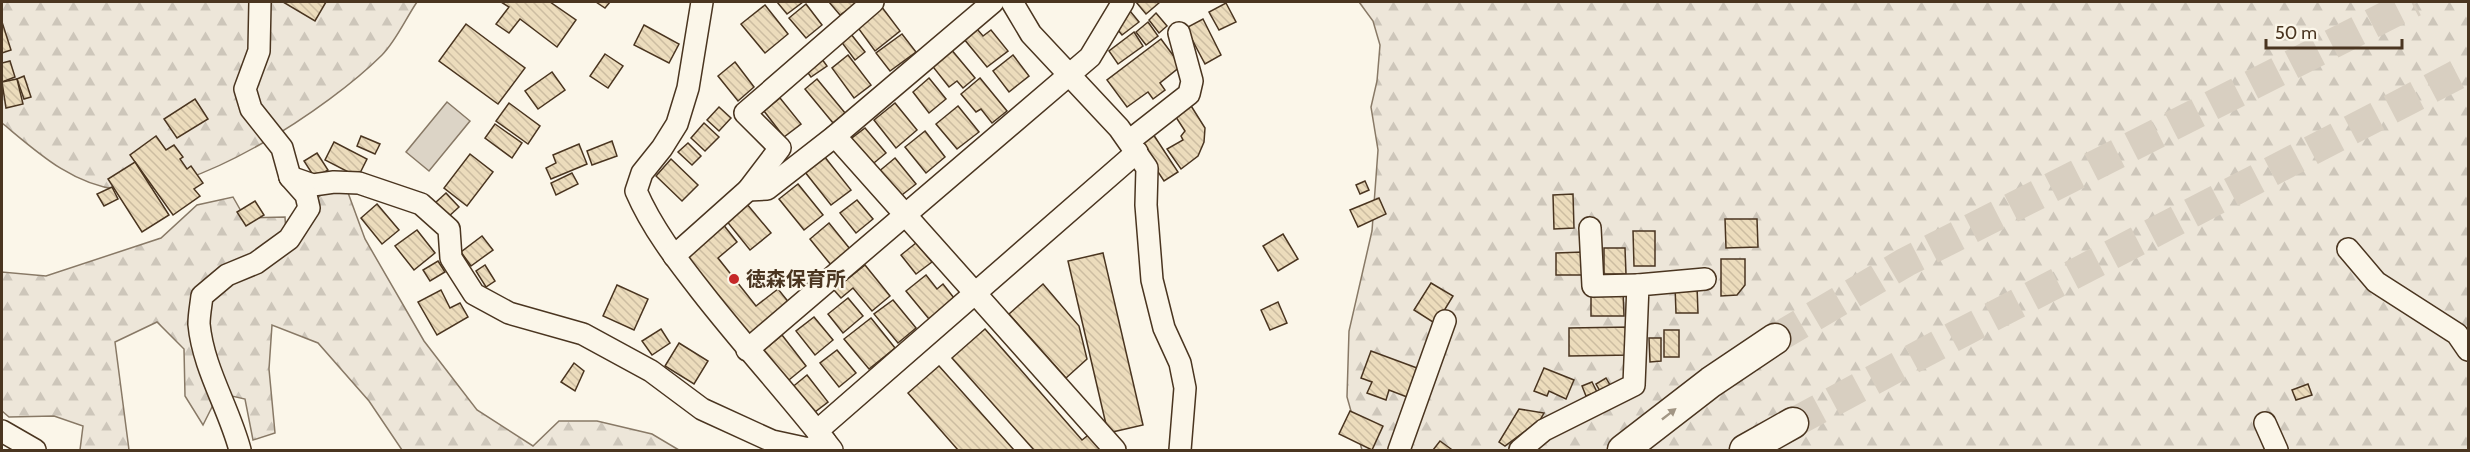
<svg xmlns="http://www.w3.org/2000/svg" width="2470" height="452" font-family="Cabin,'Noto Sans JP',sans-serif">
	<style>
		.forest { fill: url(#forest-firs); stroke: #887966; stroke-width: 1.5 }
		.water { fill: #dcd4c6; stroke: #887966; stroke-width: 1.5 }
		.building { fill: url(#building-back-hatch); stroke: #4a3520; stroke-width: 1.5 }
		.lines { fill: none; stroke-linecap: round; stroke-linejoin: round }
		.highway-tunnel { stroke: #d8cfc1; stroke-width: 30; stroke-dasharray: 30 15; stroke-linecap: butt }
		.minor-casing { stroke: #4a3520; stroke-width: 24 }
		.highway-casing { stroke: #4a3520; stroke-width: 33 }
		.minor { stroke: #fbf6e9; stroke-width: 21 }
		.highway { stroke: #fbf6e9; stroke-width: 30 }
		.oneway { fill: #a29684 }
		.poi-dot { fill: #c62828; stroke: #fbf6e9; stroke-width: 2 }
		.labels { text-anchor: middle; stroke-width: 4.5; stroke-linejoin: round; paint-order: stroke }
		.poi-label { font-size: 20px; font-weight: bold; fill: #4a3520; stroke: #fbf6e9; text-anchor: start }
	</style>
	<defs>
		<pattern id="forest-firs" width="22" height="20" patternUnits="userSpaceOnUse" patternTransform="scale(1.5)"><rect width="22" height="20" fill="#ede6d9"/><path d="M5 1l3.5 6h-7zM16 11l3.5 6h-7z" fill="#cdc6ba"/></pattern>
		<pattern id="building-back-hatch" width="6" height="6" patternUnits="userSpaceOnUse" patternTransform="scale(1.5)"><rect width="6" height="6" fill="#ecdcbc"/><path d="M-1 5l2 2M0 0l6 6M5-1l2 2" fill="none" stroke="#ccbda1"/></pattern>
	</defs>
	<rect width="100%" height="100%" fill="#fbf6e9"/>
	<g class="forest">
		<path d="M 2,2 L 417,2 C 406,18 396,41 382,55 C 330,107 194,198 119,190 C 71,184 37,152 2,123 Z"/>
		<polygon points="1359,2 2468,2 2468,450 1362,450 1347,397 1349,331 1372,231 1378,150 1371,107 1377,81 1380,45 1373,21"/>
		<polygon points="326,189 347,190 365,239 424,341 477,410 533,446 559,421 597,421 652,434 679,450 402,450 369,401 318,343 272,325 269,369 275,433 253,440 245,399 219,393 203,425 185,396 184,349 157,322 115,342 129,450 80,450 83,426 54,416 9,417 2,411 2,272 46,276 161,238 197,205 233,197 245,218 285,217 286,234"/>
	</g>
	<polygon class="water" points="447,102 470,121 429,171 406,152"/>
	<g class="building">
		<polygon points="283,2 326,2 315,21"/>
		<polygon points="501,2 550,2 576,20 557,47 520,19 509,33 496,24 509,7"/>
		<polygon points="596,2 610,2 605,8"/>
		<polygon points="777,2 803,2 787,14"/>
		<polygon points="829,2 859,2 840,15"/>
		<polygon points="1136,2 1160,2 1146,14"/>
		<polygon points="1226,3 1236,22 1219,30 1209,12"/>
		<polygon points="806,4 822,25 806,38 789,18"/>
		<polygon points="765,5 788,34 765,53 741,24"/>
		<polygon points="881,6 900,31 875,51 856,25"/>
		<polygon points="1130,11 1139,22 1122,35 1113,24"/>
		<polygon points="1156,13 1167,26 1159,33 1149,20"/>
		<polygon points="1203,19 1221,55 1205,64 1186,28"/>
		<polygon points="2,22 11,50 2,53"/>
		<polygon points="1148,22 1158,36 1146,45 1136,32"/>
		<polygon points="466,24 525,68 498,104 439,61"/>
		<polygon points="644,25 679,44 669,63 634,45"/>
		<polygon points="847,29 865,52 855,60 837,36"/>
		<polygon points="977,29 983,36 991,30 1008,51 987,67 964,39"/>
		<polygon points="1134,32 1143,46 1118,64 1109,51"/>
		<polygon points="902,34 916,52 890,71 876,53"/>
		<polygon points="1161,39 1181,66 1160,83 1165,90 1153,99 1148,92 1127,107 1107,80"/>
		<polygon points="950,48 975,78 963,88 957,81 949,87 930,63"/>
		<polygon points="605,54 623,66 608,88 590,76"/>
		<polygon points="819,55 827,66 811,77 803,66"/>
		<polygon points="848,55 871,85 854,98 832,68"/>
		<polygon points="1013,55 1029,76 1009,92 993,71"/>
		<polygon points="10,61 15,77 2,82 2,63"/>
		<polygon points="735,62 754,87 738,101 718,76"/>
		<polygon points="552,72 565,90 538,109 525,91"/>
		<polygon points="24,76 31,97 24,99 17,79"/>
		<polygon points="929,78 946,99 929,113 913,92"/>
		<polygon points="980,78 1007,111 992,123 981,109 976,112 961,94"/>
		<polygon points="17,79 23,104 6,108 2,82"/>
		<polygon points="817,79 845,113 833,123 805,89"/>
		<polygon points="780,98 801,124 784,137 764,111"/>
		<polygon points="195,99 208,119 177,138 164,119"/>
		<polygon points="1188,101 1205,128 1204,142 1198,156 1181,169 1167,149 1183,140 1181,136 1185,131 1172,111"/>
		<polygon points="509,103 540,126 528,144 496,121"/>
		<polygon points="895,103 917,130 896,148 874,120"/>
		<polygon points="958,106 979,132 957,149 936,124"/>
		<polygon points="719,107 731,118 719,131 707,120"/>
		<polygon points="704,123 719,137 705,151 691,138"/>
		<polygon points="495,124 522,143 512,158 485,138"/>
		<polygon points="865,128 886,153 869,167 848,141"/>
		<polygon points="925,131 945,157 926,173 905,147"/>
		<polygon points="1153,134 1178,172 1164,181 1139,143"/>
		<polygon points="156,136 166,150 174,145 183,157 180,159 187,169 191,166 203,183 194,189 200,196 173,215 130,155"/>
		<polygon points="361,136 380,144 375,154 357,146"/>
		<polygon points="612,141 617,156 592,165 587,151"/>
		<polygon points="334,142 367,159 358,177 325,160"/>
		<polygon points="688,143 701,156 692,165 678,152"/>
		<polygon points="579,144 587,164 551,179 546,168 556,163 553,155"/>
		<polygon points="317,153 328,170 315,178 304,161"/>
		<polygon points="470,154 493,172 467,206 444,188"/>
		<polygon points="824,156 851,190 831,205 805,172"/>
		<polygon points="895,158 916,184 898,198 877,173"/>
		<polygon points="671,159 698,185 682,201 656,176"/>
		<polygon points="135,162 169,215 142,232 108,179"/>
		<polygon points="572,173 578,184 556,195 551,183"/>
		<polygon points="1365,181 1369,190 1360,194 1356,185"/>
		<polygon points="798,184 823,215 804,230 779,199"/>
		<polygon points="112,187 118,199 104,206 97,194"/>
		<polygon points="446,193 459,207 448,217 435,203"/>
		<polygon points="1573,194 1574,228 1554,229 1553,195"/>
		<polygon points="1379,198 1386,214 1358,227 1350,210"/>
		<polygon points="857,200 873,219 856,233 840,213"/>
		<polygon points="255,201 264,215 246,226 237,212"/>
		<polygon points="746,203 771,233 750,250 725,219"/>
		<polygon points="377,204 399,230 382,244 361,218"/>
		<polygon points="1725,219 1757,219 1758,247 1726,248"/>
		<polygon points="722,223 737,242 718,258 756,306 778,289 790,304 748,338 682,256"/>
		<polygon points="829,223 850,249 831,265 810,239"/>
		<polygon points="417,230 435,253 414,270 395,246"/>
		<polygon points="1633,231 1655,231 1655,266 1634,266"/>
		<polygon points="1283,234 1298,259 1278,271 1263,246"/>
		<polygon points="482,236 493,250 471,266 461,252"/>
		<polygon points="916,243 932,262 916,274 901,255"/>
		<polygon points="1604,248 1625,248 1626,274 1604,274"/>
		<polygon points="1583,252 1583,275 1556,275 1556,253"/>
		<polygon points="1103,253 1143,425 1108,433 1068,261"/>
		<polygon points="1721,259 1745,259 1745,285 1737,295 1721,296"/>
		<polygon points="438,261 445,272 430,281 423,270"/>
		<polygon points="485,265 495,281 486,287 476,271"/>
		<polygon points="865,265 890,296 872,311 853,288 841,298 834,290"/>
		<polygon points="926,275 937,289 943,284 954,298 929,319 906,291"/>
		<polygon points="1431,283 1453,296 1436,324 1414,310"/>
		<polygon points="1043,284 1079,326 1087,359 1066,378 1009,314"/>
		<polygon points="617,285 648,299 634,330 603,316"/>
		<polygon points="1675,286 1697,286 1698,313 1676,313"/>
		<polygon points="441,290 450,308 460,303 468,317 437,335 418,302"/>
		<polygon points="1623,291 1624,316 1591,316 1591,292"/>
		<polygon points="848,298 863,316 843,333 828,314"/>
		<polygon points="893,300 916,328 898,343 874,314"/>
		<polygon points="1278,302 1287,323 1270,330 1261,310"/>
		<polygon points="814,317 833,340 815,355 796,331"/>
		<polygon points="871,318 895,348 869,369 844,339"/>
		<polygon points="1631,327 1632,355 1569,356 1569,328"/>
		<polygon points="661,329 670,343 652,355 642,341"/>
		<polygon points="985,329 1082,440 1091,433 1107,450 1034,450 952,358"/>
		<rect x="1664" y="330" width="15" height="27"/>
		<polygon points="782,335 806,366 784,384 759,354"/>
		<polygon points="1649,338 1661,338 1661,361 1650,362"/>
		<polygon points="679,343 708,361 694,384 665,366"/>
		<polygon points="837,350 856,373 839,387 820,363"/>
		<polygon points="1371,351 1417,368 1407,397 1389,390 1386,400 1367,393 1372,382 1361,378"/>
		<polygon points="574,363 584,371 575,391 561,382"/>
		<polygon points="939,366 1014,450 958,450 908,393"/>
		<polygon points="1544,368 1574,380 1566,399 1549,391 1547,396 1534,391"/>
		<polygon points="807,375 828,402 811,415 790,389"/>
		<polygon points="1606,378 1610,385 1600,391 1596,384"/>
		<polygon points="1592,382 1597,392 1586,396 1582,386"/>
		<polygon points="2308,384 2312,395 2296,400 2292,390"/>
		<polygon points="1519,409 1544,413 1540,420 1505,446 1499,442"/>
		<polygon points="1350,411 1383,426 1372,450 1339,434"/>
		<polygon points="1440,441 1451,449 1450,450 1433,450"/>
	</g>
	<g class="lines">
		<g class="highway-tunnel">
			<polyline points="1775,339 1906,262 2414,2"/>
			<polyline points="1793,423 1955,336 2468,69"/>
		</g>
		<g class="minor-casing">
			<g id="minor">
				<path d="M 702,2 L 688,88 L 677,124 L 662,148 L 642,173 L 636,191 C 652,228 676,259 701,291 C 743,345 790,396 832,450"/>
				<polyline points="1012,2 1031,34 1119,128 1147,168 1146,205 1152,280 1164,328 1180,363 1185,388 1180,450"/>
				<polyline points="835,136 1115,450"/>
				<polyline points="1129,141 1189,94 1192,81 1179,33"/>
				<polyline points="290,177 313,185 334,182 359,183 421,204 449,229 451,258 474,294 509,313 583,334 651,371 702,409 772,441 809,449 825,441"/>
				<polyline points="748,190 767,189 835,136 993,2"/>
				<polyline points="1590,228 1593,286 1638,285"/>
				<polyline points="2348,249 2376,282 2457,334 2468,350"/>
				<polyline points="674,256 748,190 780,148 745,113 873,2"/>
				<polyline points="747,350 1090,57 1123,2"/>
				<polyline points="2265,423 2277,450"/>
				<polyline points="2,431 35,450"/>
				<polyline points="817,431 1137,152"/>
				<path d="M 240,450 C 229,408 203,368 199,324 C 199,315 201,305 202,296 L 227,275 L 256,263 L 289,239 L 309,208 L 306,195 L 290,177 L 282,148 L 251,109 L 245,89 L 259,51 L 260,2"/>
				<polyline points="1399,450 1445,321"/>
				<polyline points="1520,450 1544,430 1634,385 1638,285 1705,279"/>
			</g>
		</g>
		<g class="highway-casing">
			<g id="highway">
				<polyline points="1623,450 1711,382 1775,339"/>
				<polyline points="1745,450 1793,423"/>
			</g>
		</g>
		<use href="#minor" class="minor"/>
		<use href="#highway" class="highway"/>
	</g>
	<defs><path id="oneway-solid" d="M-6-.8H1V-3.2L6.5 0L1 3.2V.8H-6Z" transform="scale(1.5)"/></defs>
	<use class="oneway" href="#oneway-solid" transform="translate(1669 414) rotate(-38)"/>
	<circle class="poi-dot" cx="734" cy="279" r="6"/>
	<g class="labels">
		<g class="poi-label">
			<text x="746" y="286">徳森保育所</text>
		</g>
	</g>
	<rect width="2470" height="452" fill="none" stroke="#4a3520" stroke-width="6"/>
	<path d="M2266 39v9h136v-9" fill="none" stroke="#4a3520" stroke-width="3"/>
	<text x="2275" y="39" font-size="18" fill="#4a3520" stroke="#fbf6e9" stroke-width="4.5" paint-order="stroke">50 m</text>
</svg>
